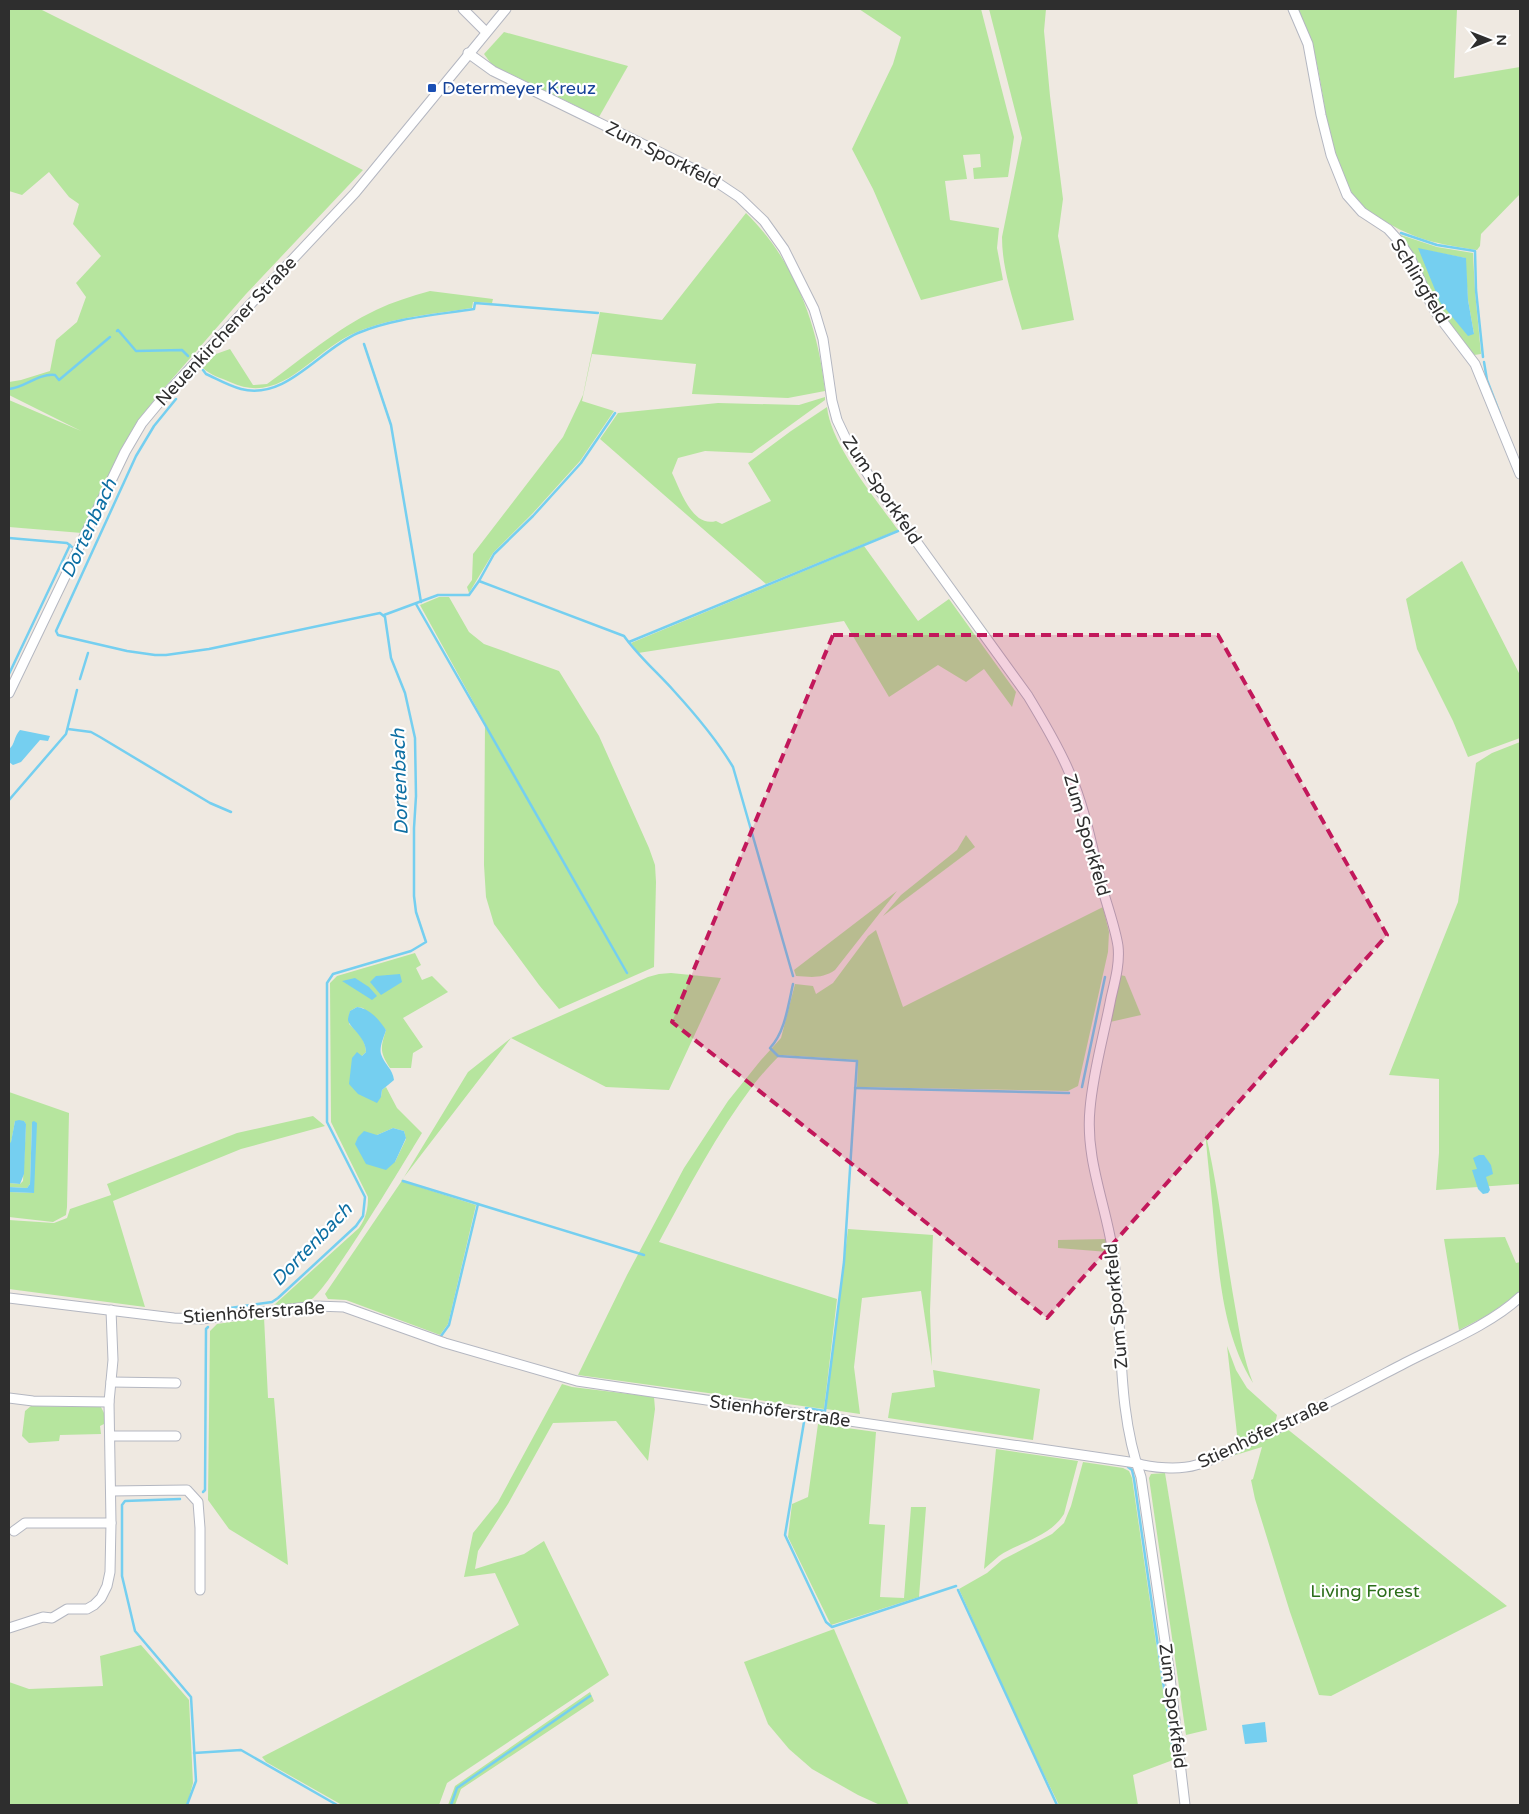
<svg xmlns="http://www.w3.org/2000/svg" width="1529" height="1814" font-family="'Varela Round',sans-serif">
	<style>
		.green { fill: #b6e59e; fill-rule: evenodd }
		.water { fill: #75cff0 }
		.lines { fill: none; stroke-linecap: round; stroke-linejoin: round }
		.stream { stroke: #75cff0; stroke-width: 2.5 }
		.minor-casing { stroke: #b4b7c1; stroke-width: 11 }
		.minor { stroke: #fff; stroke-width: 9 }
		.marked { fill: #c2185b; fill-opacity: 0.2; stroke: #c2185b; stroke-width: 4; stroke-dasharray: 10 6; stroke-linejoin: round }
		.transit-dot { fill: #1a4fb4; stroke: #fff; stroke-width: 2 }
		.labels { text-anchor: middle; stroke-width: 4.5; stroke-linejoin: round; paint-order: stroke }
		.transit-label { font-size: 18px; fill: #164399; stroke: #fff; text-anchor: start }
		.street-label { font-size: 18px; fill: #2e2e2e; stroke: #fff }
		.park-label { font-size: 18px; fill: #2c6e1b; stroke: #fff }
		.water-label { font-size: 19px; font-style: italic; fill: #0d6fa3; stroke: #fff }
	</style>
	<rect width="100%" height="100%" fill="#efe9e1"/>
	<g class="green">
		<polygon points="9,9 40,9 363,170 246,294 165,387 138,420 120,451 82,533 9,527 9,400 81,431 9,395 9,382 21,380 50,371 56,340 77,322 86,297 76,283 101,256 73,224 79,204 69,197 49,172 22,195 9,191"/>
		<polygon points="859,9 981,9 1014,137 1008,177 974,179 973,168 981,167 980,154 963,155 967,179 945,181 950,220 999,228 997,248 1003,280 921,300 873,189 852,149 893,64 901,37"/>
		<path d="M 989,9 L 1046,9 L 1044,31 L 1050,96 L 1063,199 L 1058,236 L 1074,320 L 1022,330 C 1013,299 1002,269 1002,237 L 1022,138 Z"/>
		<path d="M 1298,9 L 1457,9 L 1454,78 L 1520,67 L 1520,194 L 1481,234 L 1480,246 L 1477,250 C 1438,244 1415,240 1381,219 C 1375,215 1367,211 1362,206 C 1325,166 1327,94 1312,44 C 1308,32 1302,20 1298,9 Z"/>
		<polygon points="504,32 628,66 599,117 492,65 484,54"/>
		<path d="M 746,213 C 795,261 818,325 825,391 L 788,398 L 692,394 L 696,364 L 592,354 L 582,401 L 614,411 L 580,461 L 533,513 L 493,553 L 469,593 L 467,587 L 472,580 L 473,554 L 563,437 L 583,395 L 600,312 L 662,320 Z"/>
		<path d="M 1401,235 L 1437,247 L 1473,253 L 1475,291 L 1481,354 L 1474,355 L 1442,315 ZM 1419,249 L 1465,258 L 1468,300 L 1474,334 Z"/>
		<path d="M 430,291 L 493,299 L 492,303 L 473,302 L 472,308 C 434,314 393,317 357,332 C 313,349 283,407 230,382 C 221,378 210,375 203,368 L 216,354 L 230,349 L 253,385 L 267,384 C 302,359 336,329 376,310 C 393,302 411,296 430,291 Z"/>
		<path d="M 825,397 L 825,400 L 752,453 L 705,451 L 678,458 L 672,473 C 680,489 692,528 716,521 L 722,524 L 771,501 L 748,463 L 791,431 L 827,407 C 831,445 875,498 898,530 L 766,584 L 600,439 L 618,413 L 718,403 L 799,405 Z"/>
		<polygon points="864,546 918,621 949,599 1016,692 1012,707 984,669 966,682 938,665 889,697 844,621 638,653 631,643"/>
		<polygon points="1462,561 1520,675 1520,738 1468,757 1453,721 1417,649 1406,599"/>
		<polygon points="439,597 449,597 469,632 484,644 559,671 599,736 649,848 655,865 656,882 654,967 559,1009 539,985 494,924 486,897 484,865 485,723 420,605"/>
		<polygon points="1520,742 1520,1184 1436,1190 1439,1153 1439,1079 1389,1075 1458,902 1476,763 1492,753"/>
		<polygon points="966,835 975,847 883,916 901,895 957,850"/>
		<path d="M 897,891 L 835,970 C 822,979 811,977 796,976 L 794,970 Z"/>
		<path d="M 1103,907 L 1109,932 L 1108,952 L 1078,1086 L 1068,1091 L 857,1087 L 858,1060 L 780,1055 C 771,1064 762,1074 754,1084 C 717,1133 688,1188 659,1242 L 837,1299 L 824,1409 L 578,1375 L 627,1275 L 684,1168 L 728,1101 L 761,1060 L 781,1038 L 795,984 L 813,986 L 816,994 L 833,983 L 868,936 L 876,930 L 903,1007 Z"/>
		<path d="M 415,953 L 421,965 L 416,968 L 422,980 L 432,976 L 448,992 L 403,1018 L 423,1047 L 413,1053 L 411,1068 L 390,1068 C 380,1052 380,1049 386,1030 L 363,1008 L 357,1007 L 350,1011 L 349,1024 C 357,1031 366,1040 366,1052 L 362,1056 L 381,1097 L 382,1090 L 386,1087 L 397,1108 L 422,1133 C 407,1157 326,1294 309,1301 C 299,1304 285,1304 274,1305 L 359,1228 C 366,1218 368,1209 368,1197 L 331,1122 L 330,983 L 337,976 ZM 393,1128 L 404,1131 L 406,1139 L 395,1162 L 377,1135 Z"/>
		<polygon points="671,973 721,978 669,1090 606,1087 511,1038 401,1181 476,1205 448,1324 440,1335 346,1300 328,1299 325,1294 401,1182 468,1072 511,1038 648,977 659,974"/>
		<polygon points="1120,975 1125,976 1141,1015 1110,1022"/>
		<polygon points="9,1092 69,1113 67,1207 66,1215 53,1222 9,1217 9,1192 34,1193 32,1122 30,1184 27,1188 9,1187 9,1183 20,1184 23,1181 26,1125 24,1121 15,1121 11,1143 9,1144"/>
		<polygon points="313,1116 325,1126 241,1149 113,1201 145,1307 9,1289 9,1220 54,1223 67,1218 70,1209 111,1195 107,1184 237,1133"/>
		<path d="M 1205,1131 C 1219,1190 1225,1252 1236,1312 C 1240,1336 1244,1360 1253,1383 C 1225,1338 1220,1284 1215,1233 C 1212,1199 1208,1165 1205,1131 Z"/>
		<polygon points="848,1229 933,1235 930,1311 932,1366 921,1291 862,1298 854,1367 860,1414 826,1409"/>
		<polygon points="1505,1237 1516,1263 1520,1262 1520,1292 1488,1315 1459,1330 1444,1239"/>
		<polygon points="1106,1239 1108,1252 1058,1248 1058,1240"/>
		<polygon points="264,1317 268,1398 274,1398 288,1565 229,1529 208,1500 210,1331 217,1324"/>
		<polygon points="1227,1346 1236,1370 1247,1388 1277,1415 1275,1424 1238,1443"/>
		<polygon points="933,1370 1040,1389 1033,1440 888,1418 892,1393 935,1387"/>
		<polygon points="562,1384 572,1387 654,1397 655,1409 648,1461 616,1421 553,1423 508,1504 478,1551 475,1569 524,1554 544,1541 609,1675 447,1783 439,1805 342,1805 266,1762 262,1757 519,1625 495,1573 464,1577 473,1533 498,1502"/>
		<polygon points="31,1406 101,1407 104,1413 104,1424 100,1426 101,1434 60,1435 59,1441 29,1443 22,1436 25,1411"/>
		<polygon points="818,1424 876,1432 869,1524 885,1525 880,1597 904,1598 911,1507 926,1507 919,1597 831,1625 788,1537 792,1504 808,1497"/>
		<path d="M 1286,1428 C 1360,1487 1432,1548 1507,1606 L 1331,1696 L 1319,1695 L 1290,1612 L 1255,1499 L 1251,1480 L 1253,1479 L 1262,1447 L 1219,1460 Z"/>
		<path d="M 996,1449 L 1078,1461 L 1064,1514 C 1050,1537 1020,1542 999,1556 C 994,1560 989,1565 984,1569 Z"/>
		<polygon points="1083,1462 1123,1468 1129,1471 1132,1478 1173,1760 1133,1775 1138,1805 1059,1805 1019,1723 959,1589 987,1573 1002,1560 1052,1534 1064,1523 1071,1506"/>
		<polygon points="1165,1473 1207,1730 1186,1735 1149,1478 1151,1474"/>
		<polygon points="834,1629 909,1805 880,1805 858,1795 812,1769 789,1749 768,1724 744,1662"/>
		<polygon points="141,1645 189,1700 193,1783 187,1805 9,1805 9,1682 29,1689 103,1686 100,1656"/>
		<polygon points="590,1692 594,1701 461,1789 455,1805 448,1805 455,1786"/>
	</g>
	<g class="water">
		<polygon points="1418,248 1466,258 1468,300 1474,334 1468,336 1440,302"/>
		<path d="M 20,730 L 50,736 L 48,741 L 40,740 L 21,762 L 13,765 L 9,762 L 9,749 C 15,745 14,736 20,730 Z"/>
		<polygon points="400,974 402,982 381,995 370,982 376,976"/>
		<polygon points="355,978 369,987 377,996 372,1000 342,981"/>
		<path d="M 357,1007 C 371,1009 379,1020 386,1030 C 384,1037 379,1047 381,1054 C 384,1064 393,1069 394,1080 L 382,1090 L 381,1097 L 377,1103 L 358,1094 L 349,1084 L 352,1058 L 357,1052 L 362,1056 L 366,1052 C 366,1036 347,1026 348,1019 C 348,1018 350,1011 350,1011 Z"/>
		<polygon points="19,1120 24,1121 26,1124 24,1174 20,1184 9,1183 9,1144 11,1142 15,1121"/>
		<polygon points="34,1121 37,1123 34,1193 9,1192 9,1187 27,1188 30,1184 32,1122"/>
		<polygon points="393,1128 404,1131 406,1138 395,1162 386,1170 366,1164 355,1144 358,1137 364,1131 377,1135"/>
		<polygon points="1479,1155 1484,1155 1491,1165 1493,1174 1486,1177 1490,1190 1488,1193 1483,1194 1478,1189 1472,1170 1477,1169 1473,1158"/>
		<polygon points="1265,1722 1267,1742 1245,1744 1242,1725"/>
	</g>
	<g class="lines">
		<g class="stream">
			<polyline points="1401,233 1437,245 1475,251 1476,290 1483,357"/>
			<polyline points="117,331 118,330 136,351 182,350 188,356"/>
			<polyline points="364,344 391,425 421,602"/>
			<polyline points="1484,362 1487,380 1500,414"/>
			<path d="M 203,370 L 206,374 C 217,379 229,386 241,389 C 286,401 320,349 358,333 C 394,318 436,315 474,309 L 475,303 L 598,313"/>
			<path d="M 9,389 C 25,388 38,373 55,375 L 59,380 L 110,337"/>
			<polyline points="176,399 154,426 136,456 56,631 58,635 127,651 155,655 166,655 209,649 380,613 385,617 391,658 405,693 415,738 416,796 414,828 414,896 416,912 426,942 411,951 333,974 327,983 327,1122 365,1197 363,1216 356,1226 278,1298 272,1302 230,1308"/>
			<polyline points="9,538 67,543 72,547"/>
			<polyline points="479,581 494,554 533,516 581,463 615,413"/>
			<polyline points="416,604 627,973"/>
			<path d="M 384,615 L 438,595 L 469,595 L 479,581 L 624,636 C 639,657 657,672 674,691 C 695,714 717,740 733,767 L 793,976"/>
			<polyline points="629,642 898,531"/>
			<polyline points="9,674 70,545"/>
			<polyline points="80,679 88,653"/>
			<polyline points="68,729 91,732 100,737 210,803 231,812"/>
			<polyline points="9,800 66,734 77,690"/>
			<path d="M 793,984 C 788,1006 785,1032 770,1048 L 778,1056 L 857,1061 L 844,1262 L 825,1411 L 806,1408"/>
			<polyline points="1082,1087 1105,977"/>
			<polyline points="855,1088 1069,1093"/>
			<polyline points="403,1181 644,1255"/>
			<polyline points="441,1336 449,1325 478,1204"/>
			<polyline points="804,1422 785,1535 826,1622 832,1627 956,1586"/>
			<polyline points="1128,1467 1132,1470 1134,1479 1174,1758"/>
			<polyline points="203,1492 205,1490 206,1329 208,1327"/>
			<polyline points="180,1499 125,1501 122,1505 122,1576 135,1631 191,1697 196,1781 187,1805"/>
			<polyline points="958,1590 1057,1805"/>
			<polyline points="194,1753 241,1750 337,1805"/>
			<polyline points="451,1805 457,1788 590,1696"/>
		</g>
		<g class="minor-casing">
			<g id="minor">
				<polyline points="463,9 486,32"/>
				<polyline points="1293,9 1308,44 1321,115 1331,155 1347,195 1362,212 1388,229 1398,240 1410,257 1428,298 1437,314 1475,364 1520,474"/>
				<path d="M 468,53 L 493,71 L 706,175 L 739,197 L 764,221 L 784,249 L 814,309 L 823,339 L 832,401 L 837,420 L 846,439 L 869,476 L 1028,696 C 1043,721 1059,747 1070,774 C 1085,808 1092,847 1101,883 C 1106,903 1115,926 1118,946 C 1120,963 1115,981 1111,998 C 1104,1035 1093,1072 1090,1109 C 1085,1159 1106,1205 1113,1253 C 1124,1327 1115,1405 1141,1477 L 1169,1669 L 1185,1805"/>
				<polyline points="9,693 125,452 142,423 167,393 355,193 506,9"/>
				<path d="M 9,1298 L 174,1318 L 201,1319 L 316,1306 L 344,1307 L 445,1343 L 577,1381 L 1136,1463 C 1151,1468 1180,1470 1196,1465 C 1218,1459 1238,1446 1259,1437 C 1308,1414 1357,1388 1405,1363 C 1442,1344 1490,1325 1520,1297"/>
				<polyline points="111,1382 176,1383"/>
				<polyline points="9,1398 33,1401 109,1402"/>
				<polyline points="111,1436 176,1436"/>
				<polyline points="111,1491 187,1490 198,1502 200,1528 200,1590"/>
				<polyline points="14,1531 25,1523 111,1523"/>
				<polyline points="9,1628 43,1617 52,1618 67,1609 87,1609 94,1605 101,1598 107,1586 110,1572 111,1523 109,1402 113,1360 111,1310"/>
			</g>
		</g>
		<use href="#minor" class="minor"/>
	</g>
	<path class="marked" d="M 833,635 L 1218,635 L 1387,935 L 1047,1318 L 672,1022 Z"/>
	<rect class="transit-dot" x="427" y="83" width="10" height="10" rx="2.5"/>
	<g class="labels">
		<g class="transit-label">
			<text x="442" y="94">Determeyer Kreuz</text>
		</g>
		<g class="street-label">
			<text transform="translate(663 155) rotate(27)" y="6">Zum Sporkfeld</text>
			<text transform="translate(1420 281) rotate(59)" y="6">Schlingfeld</text>
			<text transform="translate(226 331) rotate(-47)" y="6">Neuenkirchener Straße</text>
			<text transform="translate(882 490) rotate(56)" y="6">Zum Sporkfeld</text>
			<text transform="translate(1087 835) rotate(74)" y="6">Zum Sporkfeld</text>
			<text transform="translate(1116 1306) rotate(-95)" y="6">Zum Sporkfeld</text>
			<text transform="translate(254 1312) rotate(-4)" y="6">Stienhöferstraße</text>
			<text transform="translate(780 1411) rotate(8)" y="6">Stienhöferstraße</text>
			<text transform="translate(1263 1433) rotate(-25)" y="6">Stienhöferstraße</text>
			<text transform="translate(1173 1706) rotate(83)" y="6">Zum Sporkfeld</text>
		</g>
		<g class="park-label">
			<text x="1365" y="1597">Living Forest</text>
		</g>
		<g class="water-label">
			<text transform="translate(88 528) rotate(-65)" y="7">Dortenbach</text>
			<text transform="translate(399 782) rotate(-92)" y="7">Dortenbach</text>
			<text transform="translate(311 1244) rotate(-46)" y="7">Dortenbach</text>
		</g>
	</g>
	<rect width="1529" height="1814" fill="none" stroke="#2e2e2e" stroke-width="20"/>
	<g transform="translate(1489 40) rotate(90)" stroke="#ffffff" stroke-width="4" paint-order="stroke">
	<path d="M0-4L9 19L0 12L-9 19Z" fill="#2e2e2e"/>
	<text y="-8" font-size="14" font-weight="bold" text-anchor="middle" fill="#2e2e2e">N</text>
	</g>
</svg>
